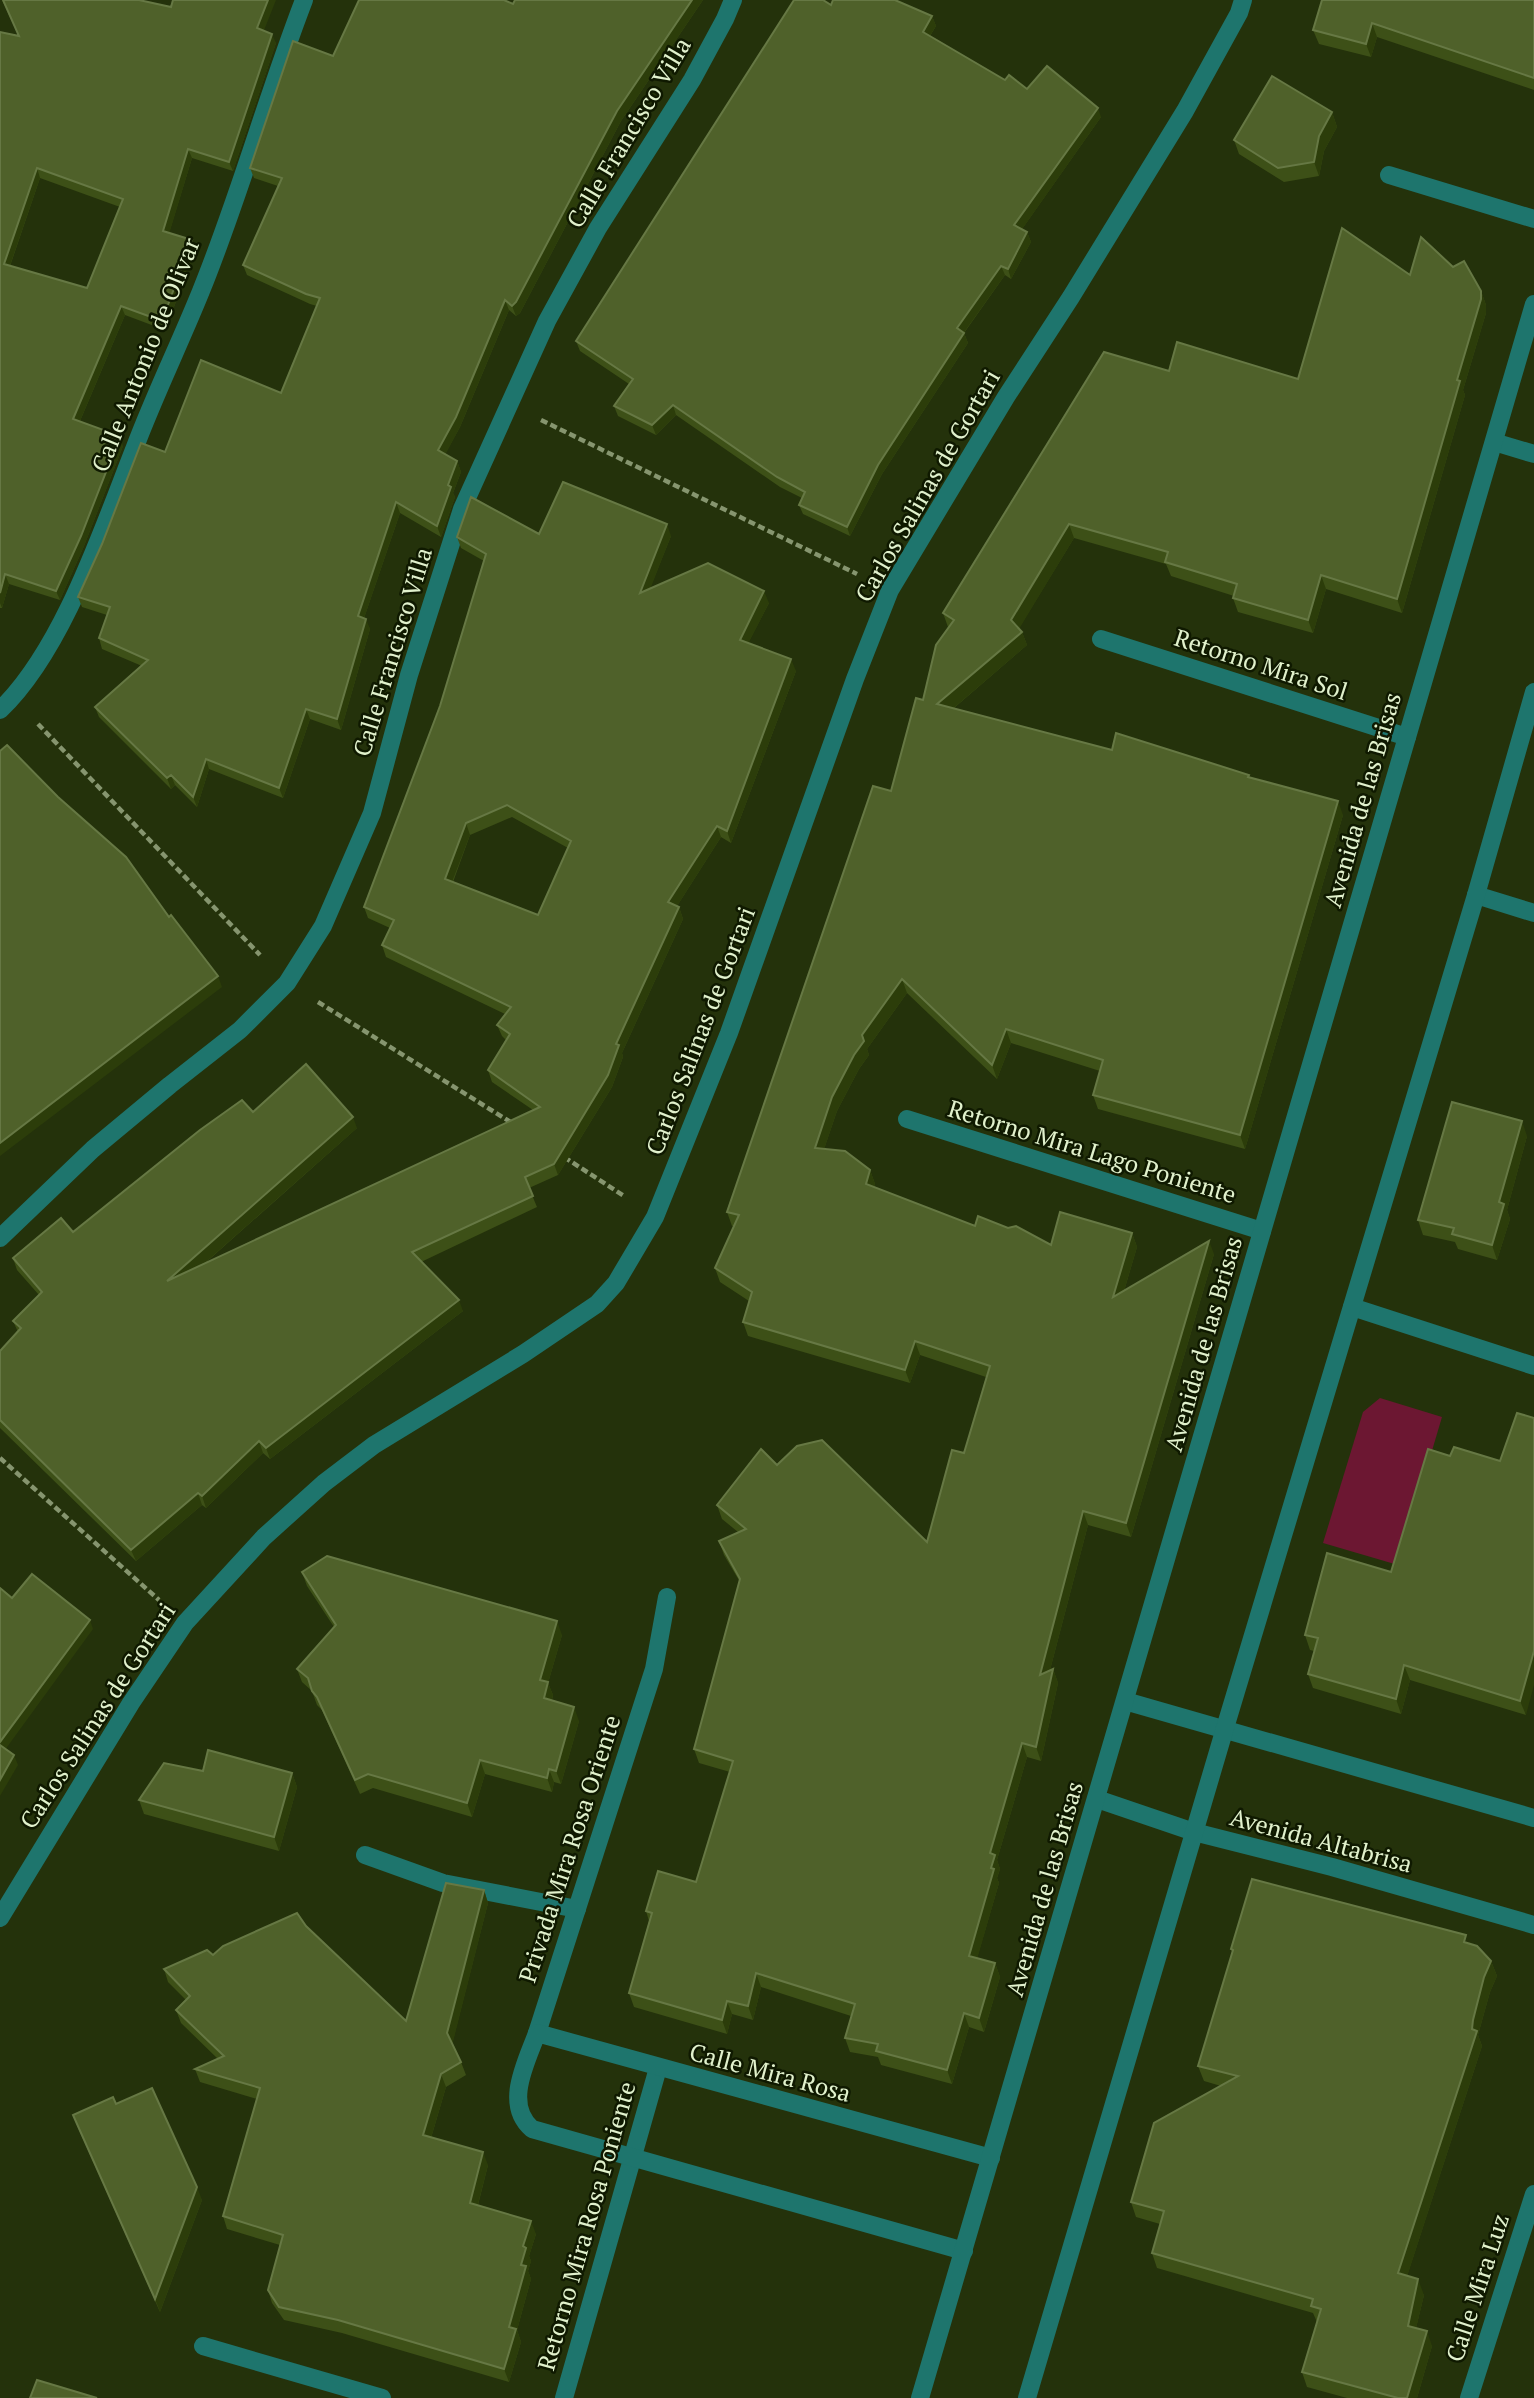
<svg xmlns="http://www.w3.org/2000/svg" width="1534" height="2398" font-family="'PT Serif',serif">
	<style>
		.green { fill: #6c1732 }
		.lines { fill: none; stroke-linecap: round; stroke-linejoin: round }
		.path { stroke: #86956f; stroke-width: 4.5; stroke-dasharray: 7 3.5; stroke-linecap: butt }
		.minor { stroke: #1e756d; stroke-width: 18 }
		.tertiary { stroke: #1e756d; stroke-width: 18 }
		.wall { fill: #3d5017; fill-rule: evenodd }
		.shaded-wall { fill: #2c3d0a }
		.building { fill: #4f612a; stroke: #667844; stroke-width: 2; fill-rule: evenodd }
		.labels { text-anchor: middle; stroke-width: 5; stroke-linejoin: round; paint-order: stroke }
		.street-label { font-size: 24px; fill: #e1f1cc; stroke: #0f1900 }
	</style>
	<rect width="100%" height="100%" fill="#24320b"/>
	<polygon class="green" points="1380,1398 1442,1417 1398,1565 1323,1543 1363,1412"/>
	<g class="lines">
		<g class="path">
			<polyline points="541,420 857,574"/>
			<polyline points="38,724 260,955"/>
			<polyline points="318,1002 512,1123"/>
			<polyline points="564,1157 624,1196"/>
			<polyline points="0,1458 159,1600"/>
		</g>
		<g class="minor">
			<polyline points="1389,175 1534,219"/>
			<polyline points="1494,442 1534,454"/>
			<polyline points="1101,639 1407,737"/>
			<path d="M 0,710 C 63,650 103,528 135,447 C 155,394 180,343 201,291 C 240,195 267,96 304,0"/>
			<polyline points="1476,895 1534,913"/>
			<polyline points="907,1119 1262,1231"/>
			<polyline points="0,1238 93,1149 170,1085 240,1030 287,983 323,926 372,813 409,675 462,509 547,321 598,228 692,80 725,19 733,0"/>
			<polyline points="1352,1307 1534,1366"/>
			<polyline points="365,1855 443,1883 577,1909"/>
			<polyline points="0,1918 131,1703 185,1623 264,1537 324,1483 374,1445 523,1354 597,1304 616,1283 655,1217 729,1033 855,679 890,590 1006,397 1071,297 1185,111 1239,13 1243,0"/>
			<polyline points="537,2033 654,1669 667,1597"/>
			<polyline points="203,2346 382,2398"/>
			<polyline points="564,2398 658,2068"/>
			<polyline points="1469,2398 1534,2194"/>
		</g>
		<g class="tertiary">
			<polyline points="1125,1701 1534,1818"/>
			<polyline points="1097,1799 1194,1832 1332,1867 1534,1925"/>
			<path d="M 964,2251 L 532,2129 C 503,2104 527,2061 537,2033 L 991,2158"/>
			<polyline points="920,2398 1534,304"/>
			<polyline points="1027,2398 1225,1728 1476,895 1534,692"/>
		</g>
	</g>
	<g class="wall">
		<path d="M 2,0 L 139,0 L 264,30 L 276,43 L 233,171 L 192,158 L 169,233 L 196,250 L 165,330 L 125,315 L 80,421 L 123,446 L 84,546 L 60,600 L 9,584 L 2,608 L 0,608 L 0,32 L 18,35 ZM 40,178 L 120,207 L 87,288 L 10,266 Z"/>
		<polygon points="515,0 703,0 621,121 520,313 516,316 509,310 460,427 445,454 457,461 461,472 453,493 455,497 441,537 400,513 364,618 370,629 341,730 310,719 283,798 209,769 197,807 175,785 171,789 99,717 95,707 142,666 102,649 99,638 107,615 82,607 78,597 165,452 281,393 317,306 310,304 247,275 243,265 278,186 254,178 250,168 333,56 513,4"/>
		<polygon points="1534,0 1534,90 1377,37 1371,57 1319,44 1313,30"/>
		<polygon points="831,5 932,16 936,26 930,36 1005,80 1101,117 1022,229 1027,232 1031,242 1011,279 1005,275 964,333 968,343 882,474 850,536 803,514 799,505 802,498 780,487 676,415 656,435 618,416 614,406 629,384 580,351 576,341"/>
		<polygon points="1332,112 1337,127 1324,151 1319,176 1284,182 1239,154 1234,140"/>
		<polygon points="1453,267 1481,291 1486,305 1486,313 1463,390 1465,395 1402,613 1326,589 1313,633 1238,612 1233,598 1234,596 1171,576 1166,564 1074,538 1019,628 1022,632 1027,645 954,708 1112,750 1249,775 1250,778 1343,815 1245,1149 1098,1109 1093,1095 1100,1071 1011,1043 997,1079 907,993 867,1049 869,1055 859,1069 837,1111 824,1149 870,1170 875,1184 874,1187 975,1226 1051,1245 1132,1233 1137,1247 1124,1291 1214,1254 1131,1537 1088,1525 1050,1670 1053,1669 1058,1683 1041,1761 1027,1757 997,1860 1000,1869 997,1878 999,1883 977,1958 995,1963 1000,1977 984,2032 969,2027 952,2084 881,2065 878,2057 850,2052 845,2038 851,2016 761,1987 753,2020 732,2014 727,2034 634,2007 629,1993 649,1921 646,1911 696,1882 730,1772 699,1763 694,1749 740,1582 724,1555 719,1541 738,1532 722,1519 717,1505 777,1465 927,1542 964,1453 986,1377 920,1355 910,1383 748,1336 743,1322 749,1301 720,1282 715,1268 734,1226 732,1226 727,1212 891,791 948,627 943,613 1169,371 1298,379 1410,275"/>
		<path d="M 539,534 L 671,536 L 650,588 L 769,603 L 748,643 L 796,671 L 731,843 L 721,837 L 677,906 L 679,907 L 683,919 L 622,1053 L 623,1057 L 612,1087 L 558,1175 L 529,1188 L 537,1207 L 421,1262 L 463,1311 L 270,1459 L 263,1453 L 206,1508 L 202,1505 L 136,1561 L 0,1428 L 0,1351 L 18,1332 L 13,1321 L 39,1295 L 17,1270 L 13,1258 L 73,1232 L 253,1112 L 357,1128 L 203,1265 L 533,1110 L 492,1082 L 488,1070 L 506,1040 L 502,1036 L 497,1025 L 505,1014 L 386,957 L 382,945 L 390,928 L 368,918 L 364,907 L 440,706 L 484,561 L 461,548 L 457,537 ZM 512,817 L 568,848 L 538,915 L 453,882 L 470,835 Z"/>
		<polygon points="1527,1136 1507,1210 1510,1219 1497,1260 1458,1249 1455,1242 1423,1235 1418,1220"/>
		<polygon points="1450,1456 1526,1715 1410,1680 1401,1714 1313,1688 1308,1674 1314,1651 1310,1650 1305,1635 1391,1572"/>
		<polygon points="302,1572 562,1635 548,1683 553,1695 552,1700 579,1721 561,1784 554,1782 552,1792 485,1774 472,1817 373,1788 360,1794 322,1710 317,1705 312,1691 302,1682 297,1669 334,1627 307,1586"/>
		<polygon points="203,1771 292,1773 297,1787 279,1851 144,1814 139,1800"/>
		<polygon points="484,1890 488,1903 452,2044 461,2062 466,2075 446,2087 431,2138 488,2165 478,2205 536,2234 529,2256 531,2261 528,2271 531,2279 517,2330 521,2342 509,2382 342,2333 284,2320 272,2303 268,2290 280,2245 227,2229 223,2216 257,2099 200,2082 195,2069 218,2059 181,2023 176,2010 186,2000 168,1982 164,1969 213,1955 306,1926 406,2021"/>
		<polygon points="1469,1943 1491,1961 1497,1976 1490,1992 1478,2035 1482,2046 1407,2276 1424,2295 1416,2328 1432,2346 1417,2398 1347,2398 1307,2387 1302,2372 1317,2322 1313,2313 1157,2268 1152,2253 1160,2224 1136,2217 1131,2202 1221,2086 1204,2081 1198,2066 1233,1953 1231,1949"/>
		<polygon points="116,2104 202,2200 160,2312 78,2128 73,2115"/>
	</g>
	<g class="shaded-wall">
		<polygon points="268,0 276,0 261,38 257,28"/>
		<polygon points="692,0 703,0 621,121 520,313 516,316 512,306 617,111"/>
		<polygon points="932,16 936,26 926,42 923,32"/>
		<polygon points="1372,23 1377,37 1371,57 1366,44"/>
		<polygon points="272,34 276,43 233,171 229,162"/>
		<polygon points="1098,108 1101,117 1018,235 1014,225"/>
		<polygon points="1332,112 1337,127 1324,151 1319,176 1314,162 1319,136"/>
		<polygon points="188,149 192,158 167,241 163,231"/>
		<polygon points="37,168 40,178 7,274 4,264"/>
		<polygon points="1027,232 1031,242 1011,279 1008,269"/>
		<polygon points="192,240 196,250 165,330 162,321"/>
		<polygon points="1001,266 1005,275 960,338 957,328"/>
		<polygon points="1481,291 1486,305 1486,313 1463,390 1465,395 1402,613 1397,599"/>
		<polygon points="505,300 509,310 460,427 442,461 438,450"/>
		<polygon points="121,306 125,315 77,428 73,419"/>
		<polygon points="964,333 968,343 882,474 850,536 847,527 878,465"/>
		<polygon points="673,405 676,415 656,435 652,425"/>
		<polygon points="120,436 123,446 84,546 60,600 56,591"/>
		<polygon points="457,461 461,472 453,493 455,497 441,537 437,526 448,485"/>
		<polygon points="396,502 400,513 361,627 358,616"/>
		<polygon points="667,524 671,536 644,605 640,593"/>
		<polygon points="1069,524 1074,538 1016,634 1011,620"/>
		<polygon points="5,574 9,584 2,608 0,603 0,593"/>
		<polygon points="1321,575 1326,589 1313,633 1308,620"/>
		<polygon points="764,591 769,603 744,652 740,640"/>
		<polygon points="366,619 370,629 341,730 337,719"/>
		<polygon points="1022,632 1027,645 942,718 937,704"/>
		<polygon points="791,659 796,671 731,843 727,831"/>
		<polygon points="306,709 310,719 283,798 279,788"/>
		<polygon points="206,759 209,769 197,807 193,797"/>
		<polygon points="171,775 175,785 171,789 167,778"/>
		<polygon points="1338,801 1343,815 1245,1149 1240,1135"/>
		<polygon points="466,823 470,835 449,890 445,879"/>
		<polygon points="717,826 721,837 672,914 668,902"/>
		<polygon points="679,907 683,919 622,1053 623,1057 612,1087 558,1175 554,1164 616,1044"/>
		<polygon points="218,976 222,987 0,1156 0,1143"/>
		<polygon points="902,979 907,993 867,1049 869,1055 859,1069 837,1111 820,1161 815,1148 832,1097 862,1035"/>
		<polygon points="1006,1029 1011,1043 997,1079 992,1065"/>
		<polygon points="353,1117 357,1128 171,1293 167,1281"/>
		<polygon points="1522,1121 1527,1136 1507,1210 1510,1219 1497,1260 1492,1245 1499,1202"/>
		<polygon points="870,1170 875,1184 871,1198 866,1184"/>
		<polygon points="1132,1233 1137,1247 1118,1311 1113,1297"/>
		<polygon points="1209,1241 1214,1254 1131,1537 1126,1523"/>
		<polygon points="459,1300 463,1311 270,1459 266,1448"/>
		<polygon points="915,1341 920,1355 910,1383 905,1370"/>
		<polygon points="259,1441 263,1453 206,1508 202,1496"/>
		<polygon points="198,1493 202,1505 136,1561 131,1550"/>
		<polygon points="1083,1511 1088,1525 1045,1689 1040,1675"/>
		<polygon points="90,1620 93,1629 2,1754 0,1749 0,1742"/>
		<polygon points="557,1621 562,1635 548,1683 553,1695 549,1712 544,1698 540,1680"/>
		<polygon points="1534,1651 1534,1685 1526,1715 1520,1701"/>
		<polygon points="1404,1665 1410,1680 1401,1714 1396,1699"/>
		<polygon points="1053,1669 1058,1683 1041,1761 1036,1747"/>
		<polygon points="574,1707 579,1721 561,1784 556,1771"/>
		<polygon points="1022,1743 1027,1757 997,1860 1000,1869 997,1878 999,1883 974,1970 969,1956 991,1868 990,1853"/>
		<polygon points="14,1755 18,1765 0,1796 0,1780"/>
		<polygon points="480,1760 485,1774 472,1817 467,1803"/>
		<polygon points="549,1769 554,1782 552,1792 547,1778"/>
		<polygon points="292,1773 297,1787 279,1851 274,1837"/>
		<polygon points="484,1890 488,1903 452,2046 447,2033"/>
		<polygon points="1491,1961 1497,1976 1490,1992 1478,2035 1482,2046 1403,2289 1398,2273 1472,2029 1473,2020 1484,1977"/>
		<polygon points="995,1963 1000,1977 984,2032 979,2018"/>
		<polygon points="756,1973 761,1987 753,2020 748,2006"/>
		<polygon points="727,2001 732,2014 727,2034 722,2020"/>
		<polygon points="964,2013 969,2027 952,2084 947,2070"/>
		<polygon points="441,2074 446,2087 428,2148 423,2135"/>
		<polygon points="483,2152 488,2165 475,2216 470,2203"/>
		<polygon points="197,2187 202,2200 160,2312 155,2299"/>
		<polygon points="531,2221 536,2234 529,2256 531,2261 528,2271 531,2279 517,2330 521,2342 509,2382 504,2369 509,2327 523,2246"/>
		<polygon points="1418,2279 1424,2295 1413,2341 1408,2326"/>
		<polygon points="1427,2331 1432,2346 1417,2398 1407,2398"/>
	</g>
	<g class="building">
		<path d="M 3,0 L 139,0 L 171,7 L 173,0 L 268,0 L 257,28 L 272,34 L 229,162 L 188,149 L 163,231 L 192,240 L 162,321 L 121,306 L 73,419 L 120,436 L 81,536 L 56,591 L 5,574 L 0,593 L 0,32 L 19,36 ZM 37,168 L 123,199 L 87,288 L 4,264 Z"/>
		<polygon points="359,0 504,0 513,4 515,0 692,0 617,111 516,302 512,306 505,300 456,417 438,450 457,461 448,485 451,487 437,526 396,502 358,616 366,619 337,719 306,709 279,788 206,759 193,797 171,775 167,778 95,707 148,660 99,638 110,607 78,597 102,544 141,443 165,452 201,360 281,393 320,298 306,294 243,265 282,178 250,168 293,41 333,56"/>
		<polygon points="794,0 823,0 831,5 833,0 895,0 932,16 923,32 1005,80 1009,75 1027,89 1047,66 1098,108 1014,225 1027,232 1008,269 1001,266 957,328 964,333 878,465 847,527 799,505 805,492 777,477 673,405 652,425 614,406 633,379 576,341"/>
		<polygon points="1322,0 1534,0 1534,78 1372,23 1366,44 1313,30"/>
		<polygon points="1272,76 1332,112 1319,136 1314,162 1278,168 1234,140"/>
		<polygon points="1342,228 1410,275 1421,237 1453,267 1464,261 1481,291 1481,299 1457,380 1460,381 1397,599 1321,575 1308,620 1233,598 1237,584 1165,562 1168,552 1069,524 1011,620 1022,632 937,704 1112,750 1116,733 1249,775 1248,777 1338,801 1240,1135 1093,1095 1103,1060 1006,1029 992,1065 902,979 862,1035 864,1041 854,1055 832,1097 815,1148 845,1151 870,1170 866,1184 975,1226 978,1216 1008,1228 1016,1226 1051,1245 1060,1212 1132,1233 1113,1297 1209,1241 1126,1523 1083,1511 1040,1675 1053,1669 1036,1747 1022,1743 990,1853 995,1855 991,1868 994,1869 969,1956 995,1963 979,2018 964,2013 947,2070 876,2051 878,2044 845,2038 855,2004 756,1973 748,2006 727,2001 722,2020 629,1993 652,1913 646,1911 658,1871 696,1882 733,1761 694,1749 740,1579 719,1541 746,1529 717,1505 761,1449 777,1465 797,1446 822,1440 927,1542 952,1450 964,1453 990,1366 915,1341 905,1370 743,1322 752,1292 715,1268 739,1215 727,1212 873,786 891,791 916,698 923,700 936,645 954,620 943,613 1104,352 1169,371 1177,342 1298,379"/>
		<path d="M 563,482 L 667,524 L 640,593 L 708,563 L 764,591 L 740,640 L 791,659 L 727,831 L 717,826 L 668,902 L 679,907 L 616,1044 L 619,1045 L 608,1075 L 554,1164 L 525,1177 L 533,1196 L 412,1252 L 459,1300 L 266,1448 L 259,1441 L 202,1496 L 198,1493 L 131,1550 L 0,1420 L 0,1351 L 21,1328 L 13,1321 L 42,1292 L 13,1258 L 61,1218 L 73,1232 L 200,1130 L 242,1100 L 253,1112 L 306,1064 L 353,1117 L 167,1281 L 540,1107 L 488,1070 L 510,1034 L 497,1025 L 511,1007 L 382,945 L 394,920 L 364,907 L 440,706 L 486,554 L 457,537 L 471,497 L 539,534 ZM 507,805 L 571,841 L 538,915 L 445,879 L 466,823 Z"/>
		<polygon points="7,745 58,797 126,857 169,917 171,915 218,976 0,1143 0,751"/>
		<polygon points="1452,1102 1522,1121 1499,1202 1504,1204 1492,1245 1452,1234 1454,1228 1418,1220"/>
		<polygon points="1517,1413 1534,1418 1534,1651 1520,1701 1404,1665 1396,1699 1308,1674 1318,1638 1305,1635 1327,1553 1391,1572 1428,1449 1450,1456 1454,1447 1500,1461"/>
		<polygon points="327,1556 557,1621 540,1680 548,1682 544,1698 574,1707 556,1771 549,1769 547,1778 480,1760 467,1803 368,1774 355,1780 317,1697 312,1691 308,1678 297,1669 336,1625 302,1572"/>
		<polygon points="32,1574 90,1620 0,1742 0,1588 12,1598"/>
		<polygon points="0,1745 14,1755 0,1780"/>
		<polygon points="208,1750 292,1773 274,1837 139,1800 164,1763 203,1771"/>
		<polygon points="1252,1879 1466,1935 1464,1942 1477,1946 1491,1961 1484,1977 1473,2020 1472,2029 1477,2031 1398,2273 1418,2279 1408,2326 1427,2331 1407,2398 1398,2398 1302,2372 1321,2309 1311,2306 1313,2299 1152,2253 1164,2211 1131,2202 1154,2123 1238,2076 1198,2066 1233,1950 1231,1949"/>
		<polygon points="446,1883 484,1890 447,2033 461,2062 441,2074 423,2135 483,2152 470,2203 531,2221 523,2246 526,2248 521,2265 526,2266 509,2327 516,2329 504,2369 338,2320 279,2307 268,2290 283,2235 223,2216 260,2088 195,2069 224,2056 176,2010 190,1996 164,1969 207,1950 213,1955 223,1946 297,1913 306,1926 406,2021"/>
		<polygon points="152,2088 197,2187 155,2299 73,2115 113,2097 116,2104"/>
		<polygon points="37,2380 97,2398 30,2398"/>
	</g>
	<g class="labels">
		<g class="street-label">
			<text transform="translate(629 133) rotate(-59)" y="8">Calle Francisco Villa</text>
			<text transform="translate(146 355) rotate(-68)" y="8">Calle Antonio de Olivar</text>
			<text transform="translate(928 486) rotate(-60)" y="8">Carlos Salinas de Gortari</text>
			<text transform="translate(393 652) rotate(-73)" y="8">Calle Francisco Villa</text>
			<text transform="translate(1261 665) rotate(18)" y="8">Retorno Mira Sol</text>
			<text transform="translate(1363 800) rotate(-74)" y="8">Avenida de las Brisas</text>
			<text transform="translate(701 1031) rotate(-69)" y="8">Carlos Salinas de Gortari</text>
			<text transform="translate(1092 1152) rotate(17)" y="8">Retorno Mira Lago Poniente</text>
			<text transform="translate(1204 1344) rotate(-74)" y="8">Avenida de las Brisas</text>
			<text transform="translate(98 1716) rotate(-57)" y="8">Carlos Salinas de Gortari</text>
			<text transform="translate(1321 1841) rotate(15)" y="8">Avenida Altabrisa</text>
			<text transform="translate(570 1849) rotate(-72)" y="8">Privada Mira Rosa Oriente</text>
			<text transform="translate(1045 1889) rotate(-74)" y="8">Avenida de las Brisas</text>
			<text transform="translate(770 2073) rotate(15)" y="8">Calle Mira Rosa</text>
			<text transform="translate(587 2226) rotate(-74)" y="8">Retorno Mira Rosa Poniente</text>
			<text transform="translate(1478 2288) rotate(-72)" y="8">Calle Mira Luz</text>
		</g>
	</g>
</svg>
